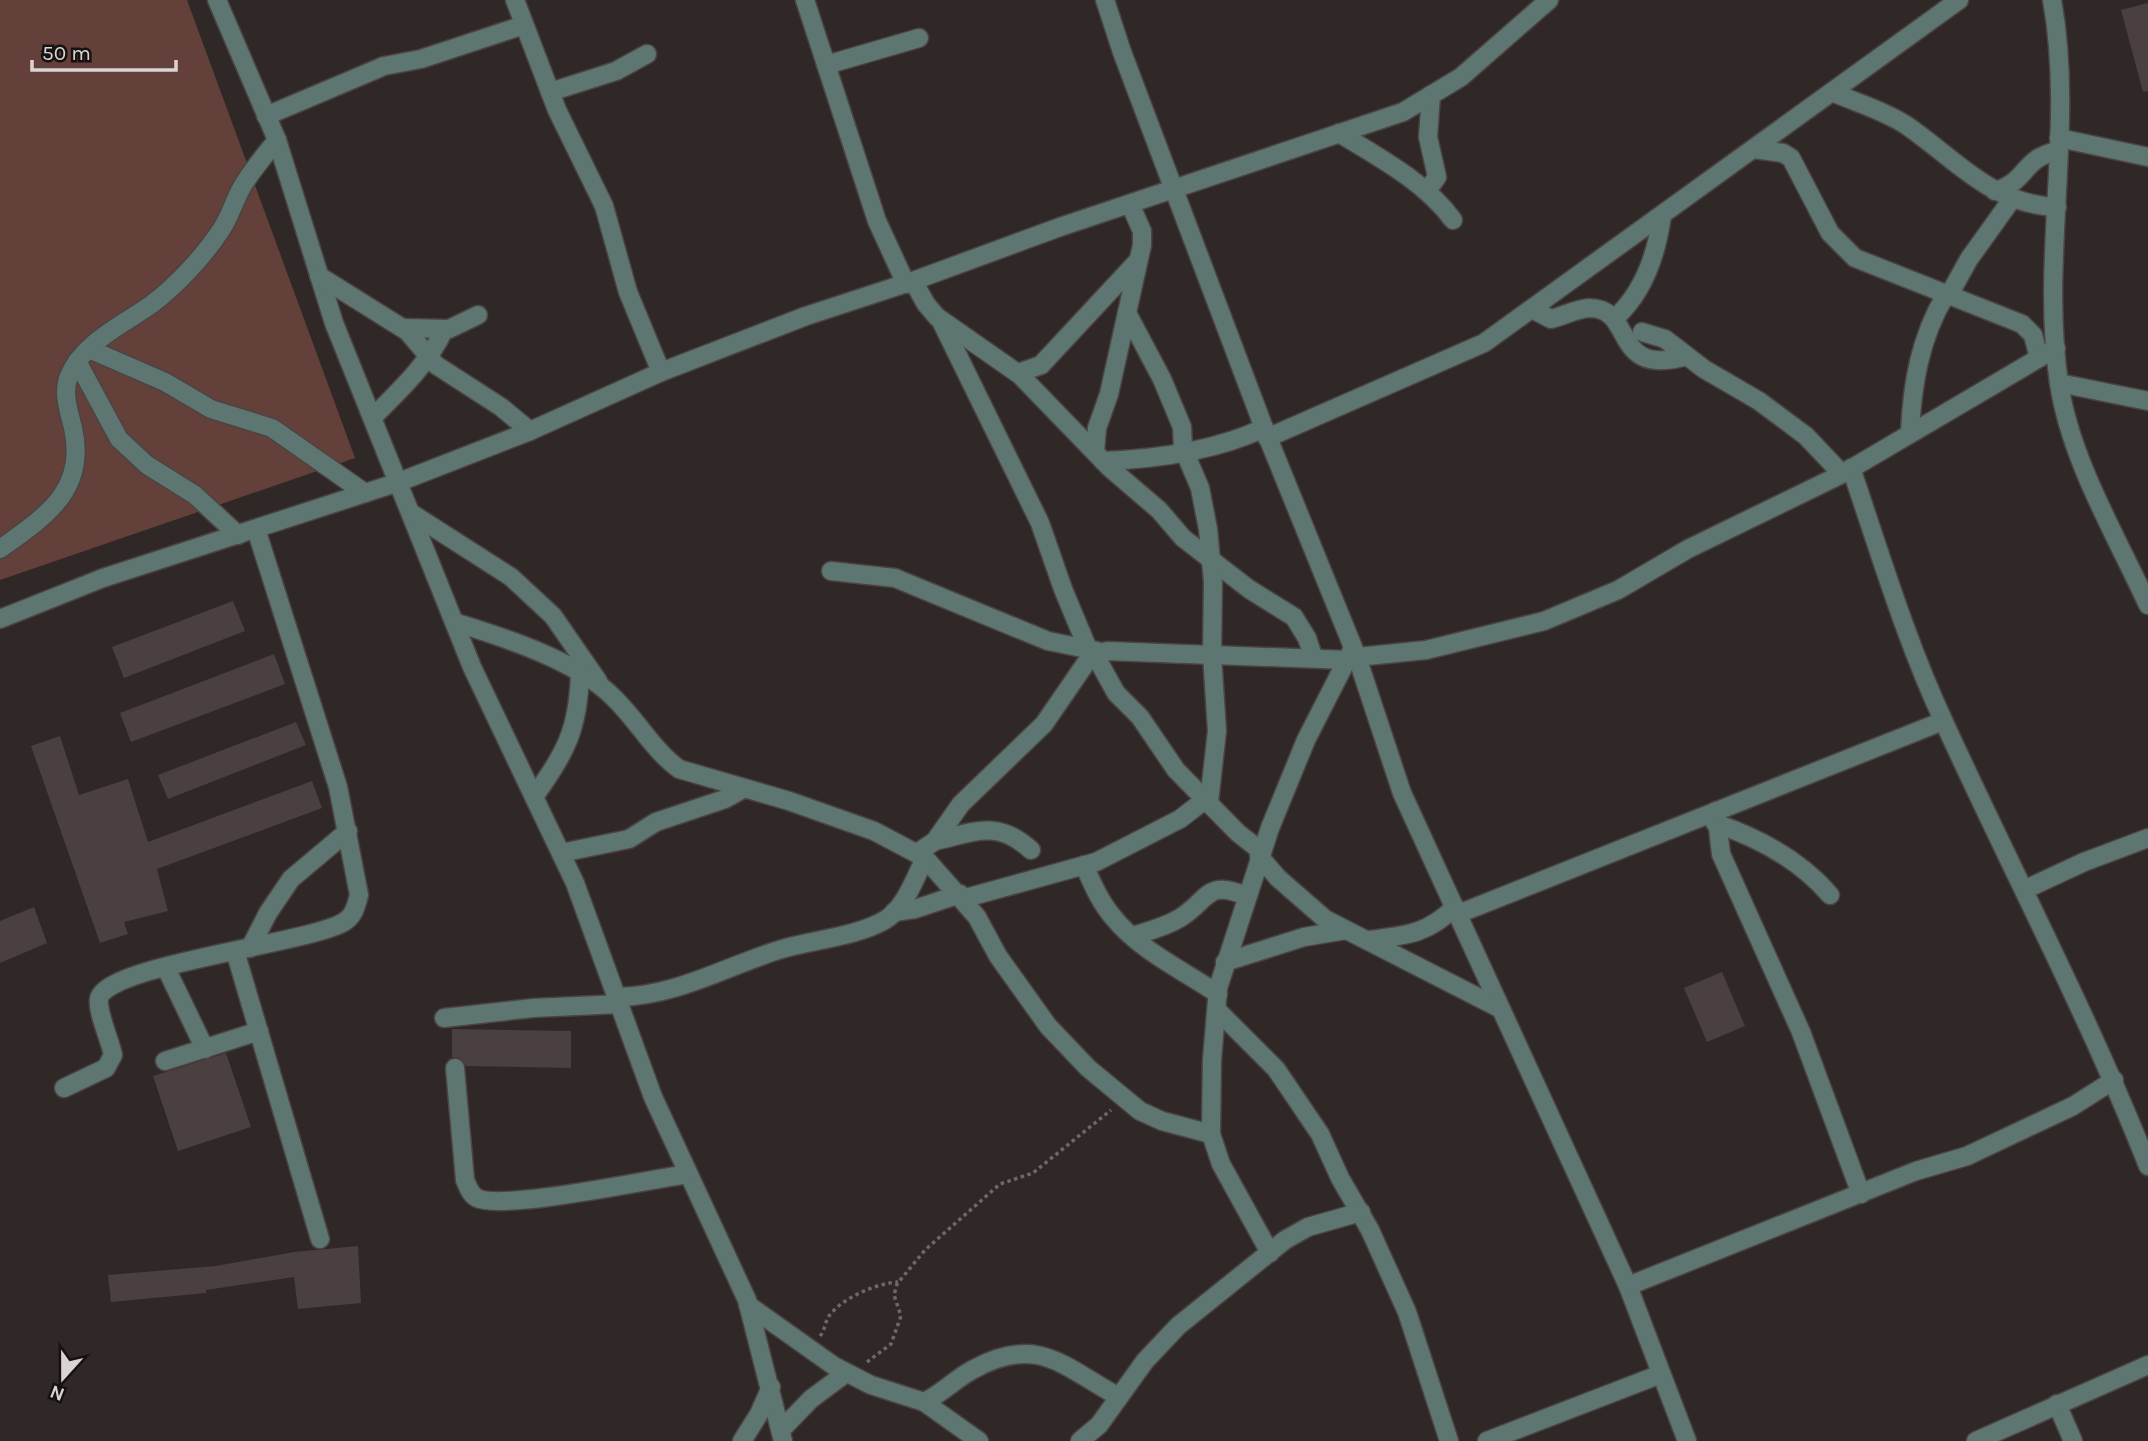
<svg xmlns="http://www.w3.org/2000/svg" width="2148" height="1441" font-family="Karla,sans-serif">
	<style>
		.green { fill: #64403a }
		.building { fill: #49403f }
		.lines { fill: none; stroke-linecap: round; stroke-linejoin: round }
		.minor-casing { stroke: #4b4443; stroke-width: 21 }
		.path { stroke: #6f6867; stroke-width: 3.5; stroke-dasharray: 3.5 3.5; stroke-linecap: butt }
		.minor { stroke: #5d7672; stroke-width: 18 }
	</style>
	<rect width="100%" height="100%" fill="#302827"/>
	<polygon class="green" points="0,0 187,0 355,458 0,580"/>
	<g class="building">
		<polygon points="2148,3 2148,91 2143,92 2121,10"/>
		<polygon points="233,601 245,631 124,678 112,647"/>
		<polygon points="274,654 285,684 131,742 120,713"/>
		<polygon points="296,722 306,745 168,799 158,775"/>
		<polygon points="60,736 79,795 128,779 148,842 312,781 322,808 157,869 168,911 124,922 128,934 100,943 31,746"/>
		<polygon points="34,907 47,943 0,963 0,921"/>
		<polygon points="1722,972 1745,1026 1707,1042 1684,988"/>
		<polygon points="452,1029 571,1031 571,1068 466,1066 460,1058 452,1057"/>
		<polygon points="226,1053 251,1127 178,1151 153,1076"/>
		<polygon points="358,1246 361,1303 298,1309 294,1277 206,1290 206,1293 111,1302 108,1275 216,1266 294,1252"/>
	</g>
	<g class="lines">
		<g class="minor-casing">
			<g id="minor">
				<polyline points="217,0 277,140 334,323 472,667 575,883 653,1097 747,1300 783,1441"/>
				<polyline points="515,0 557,110 604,206 628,292 661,372"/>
				<polyline points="805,0 877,221 906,284"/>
				<polyline points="1105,0 1122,52 1264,428 1357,657 1402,793 1628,1286 1687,1441"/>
				<path d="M 2052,0 C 2075,126 2040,257 2059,383 C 2070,459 2116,535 2148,605"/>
				<polyline points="826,65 919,38"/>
				<polyline points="550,92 616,71 647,54"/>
				<path d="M 1832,92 C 1857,103 1883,110 1906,125 C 1957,160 1990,204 2057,207"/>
				<polyline points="266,116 384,66 421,59 524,25"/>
				<path d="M 1339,133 C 1380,158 1425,182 1453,220"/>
				<polyline points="2059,138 2148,157"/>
				<polyline points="1754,149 1783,153 1791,158 1830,233 1855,258 2022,324 2033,335 2039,358"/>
				<polyline points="1427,191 1437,177 1428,137 1431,95"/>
				<path d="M 1995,191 C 2029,181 2021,158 2058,151"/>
				<polyline points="319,276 407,331 436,365 501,407 530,431"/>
				<polyline points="913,281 926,304 937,317 1020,375 1110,468 1159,510 1183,538 1249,589 1294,617 1307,638 1313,656"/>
				<polyline points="1948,297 1969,259 2012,199"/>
				<path d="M 1532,309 L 1551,319 C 1563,316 1576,309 1589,308 C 1637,308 1609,378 1687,356"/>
				<polyline points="1127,313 1162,379 1182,427 1183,448 1200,488 1208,529 1213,582 1212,655 1217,731 1209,802"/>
				<path d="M 1615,318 C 1644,292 1657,252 1662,215"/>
				<polyline points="941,321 1040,523 1063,589 1088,649"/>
				<polyline points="403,328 449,329 478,315"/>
				<polyline points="1642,332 1665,339 1704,369 1759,401 1806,436 1842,474"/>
				<polyline points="89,349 165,382 211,409 272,428 365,493"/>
				<polyline points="77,361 119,439 147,465 195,495 238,535"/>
				<polyline points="1018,373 1041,365 1136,263"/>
				<polyline points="2059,383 2148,401"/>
				<path d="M 373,417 C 400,390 428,364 444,330"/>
				<path d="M 1910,433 C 1912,385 1920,338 1945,296"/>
				<polyline points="1267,438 1484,343 1959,0"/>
				<polyline points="1095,452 1097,428 1109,394 1142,245 1142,231 1130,204"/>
				<path d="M 1103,461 C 1157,459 1215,451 1264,428"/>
				<path d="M 1851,468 C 1880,553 1906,641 1944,722 C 2012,871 2088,1014 2148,1166"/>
				<polyline points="411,513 511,577 553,616 598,681"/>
				<path d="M 0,549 C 46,516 87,490 73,428 C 69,411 62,393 69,376 C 83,342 124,324 152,304 C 177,285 204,256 221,230 C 230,217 234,201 242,187 C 251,171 265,155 277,140"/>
				<polyline points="831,571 895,578 1048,641 1097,651"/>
				<polyline points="0,619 103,578 399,482 530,431 661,372 806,316 913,281 1060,227 1403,112 1461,77 1549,0"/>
				<path d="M 454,622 C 503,637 578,661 614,698 C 637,720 653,750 679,769 L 789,801 L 874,831 L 925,858 L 977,917 L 998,956 L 1048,1026 L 1088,1068 L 1140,1111 L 1162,1121 L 1211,1134"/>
				<polyline points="1095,655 1116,693 1140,717 1176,770 1238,833 1261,851"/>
				<polyline points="1357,657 1426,650 1544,621 1618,590 1688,549 1842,474 2056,348"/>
				<path d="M 534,797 C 566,751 578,731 580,674"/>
				<polyline points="1716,811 1721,854 1801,1032 1861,1194"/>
				<path d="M 1715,823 C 1759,838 1800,860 1830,895"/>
				<path d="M 935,841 C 975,832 997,819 1031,850"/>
				<polyline points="561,853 629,839 656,822 725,799 743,789"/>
				<polyline points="917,853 935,841 961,804 1044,724 1090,657 1107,651 1347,660"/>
				<polyline points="1259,856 1278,878 1325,919 1501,1009"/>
				<path d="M 1084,865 C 1092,883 1100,902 1113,917 C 1139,950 1184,971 1218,994"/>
				<polyline points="2026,889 2084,862 2148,838"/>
				<polyline points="962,899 1096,862 1180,819 1206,799"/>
				<polyline points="894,912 915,909 960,894"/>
				<polyline points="1458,914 1943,721"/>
				<path d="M 1133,936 C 1149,931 1165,927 1180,918 C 1209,900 1206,879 1246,896"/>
				<path d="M 1370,940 C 1408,935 1427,934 1455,907"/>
				<polyline points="250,948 268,913 291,879 348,831"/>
				<polyline points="235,951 320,1239"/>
				<polyline points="1225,962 1304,937 1346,930"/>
				<polyline points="166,968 205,1049"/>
				<path d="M 618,997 C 677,996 726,966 782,949 C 813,940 858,936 885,920 C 905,908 915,878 925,858"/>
				<polyline points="1217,1010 1276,1069 1320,1134 1340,1178 1370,1230 1407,1312 1449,1441"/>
				<polyline points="444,1018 533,1008 620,1004"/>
				<polyline points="165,1061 259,1031"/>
				<path d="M 455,1068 L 465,1180 C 468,1187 470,1194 477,1198 C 502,1211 652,1179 688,1174"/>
				<path d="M 64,1088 L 106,1068 L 113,1055 C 110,1040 97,1012 99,999 C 105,965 307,944 344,922 C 354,916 356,906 359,895 L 338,787 L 256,529"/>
				<polyline points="1270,1253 1221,1164 1211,1134 1212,1060 1218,988 1270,828 1306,740 1353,648"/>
				<polyline points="1628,1286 1916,1171 1967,1156 2073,1106 2114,1080"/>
				<polyline points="748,1305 834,1366 871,1385 924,1402 979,1441"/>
				<path d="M 924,1402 C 943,1393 956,1378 974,1369 C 1038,1334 1064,1367 1119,1397"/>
				<polyline points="2057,1404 2073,1441"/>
				<polyline points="781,1430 811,1399 846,1373"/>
				<polyline points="742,1441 759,1414 771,1387"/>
				<polyline points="1080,1441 1099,1425 1145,1361 1178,1326 1285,1240 1308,1227 1361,1212"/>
				<polyline points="1487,1441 1661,1374"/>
				<polyline points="1976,1441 2148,1365"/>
			</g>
		</g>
		<g class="path">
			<path d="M 820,1336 C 825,1330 825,1322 829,1316 C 842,1298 877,1283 898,1282"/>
			<polyline points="867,1362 891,1344 901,1316 894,1295 897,1284 925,1250 1000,1184 1033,1173 1111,1110"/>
		</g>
		<use href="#minor" class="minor"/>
	</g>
	<g transform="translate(63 1378) rotate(201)" stroke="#151211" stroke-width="5" paint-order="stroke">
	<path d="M0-5L12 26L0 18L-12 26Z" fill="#dad5d4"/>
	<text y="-10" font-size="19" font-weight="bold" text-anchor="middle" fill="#dad5d4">N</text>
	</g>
	<path d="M32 60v10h144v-10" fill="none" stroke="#dad5d4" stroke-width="3.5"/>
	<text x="42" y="60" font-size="21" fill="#dad5d4" stroke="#151211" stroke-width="5" paint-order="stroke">50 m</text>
</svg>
